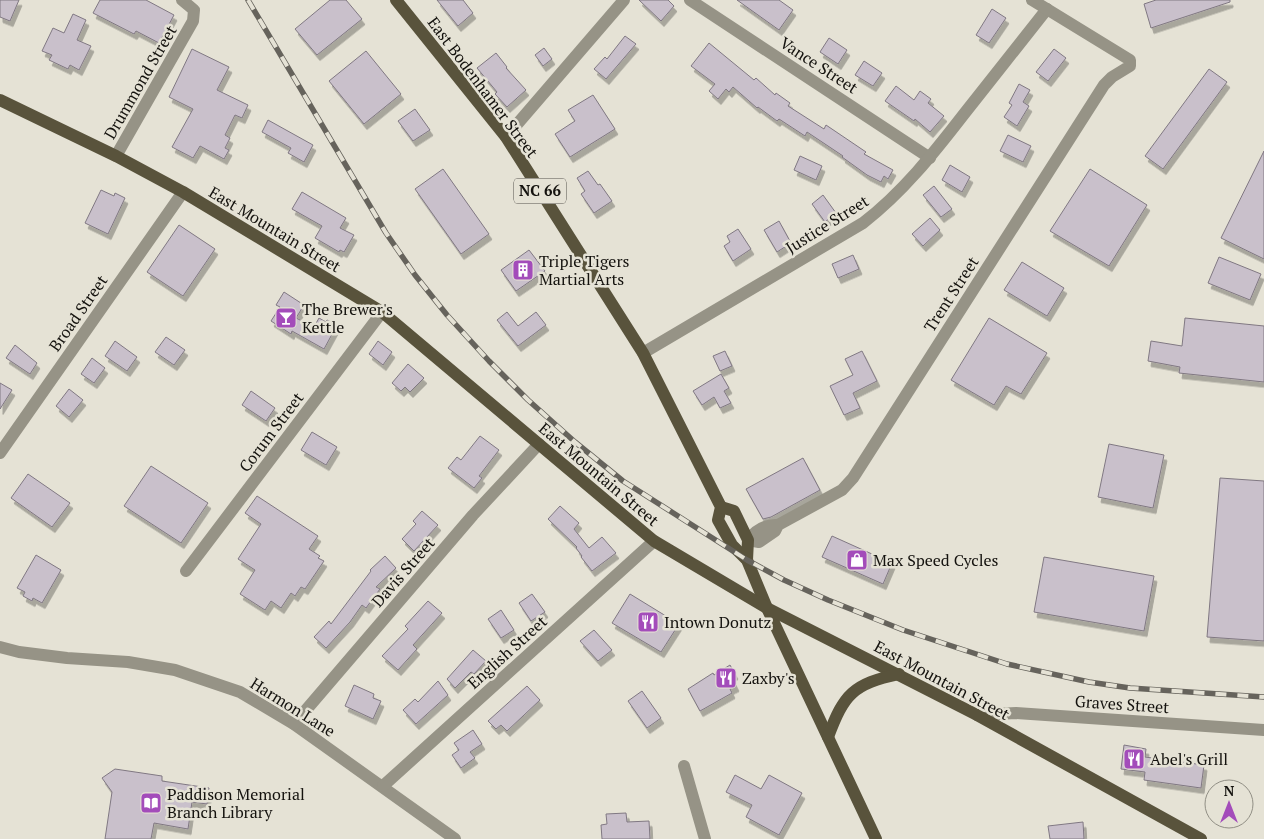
<svg xmlns="http://www.w3.org/2000/svg" width="1264" height="839" font-family="'PT Serif',serif">
	<style>
		.building { fill: #c9c0cb; stroke: #807882; filter: url(#shadow) }
		.lines { fill: none; stroke-linecap: round; stroke-linejoin: round }
		.minor { stroke: #969386; stroke-width: 12 }
		.major { stroke: #59533c; stroke-width: 12 }
		.rail-casing { stroke: #66635c; stroke-width: 5.5 }
		.rail { stroke: #e5e2d5; stroke-width: 4; stroke-dasharray: 11; stroke-linecap: butt }
		.labels { text-anchor: middle; stroke-width: 5; stroke-linejoin: round; paint-order: stroke }
		.shield { fill: #e5e2d5; stroke: #53504a; stroke-width: 1 }
		.shield-label { font-size: 15px; font-weight: bold; fill: #14120e }
		.street-label { font-size: 16px; fill: #14120e; stroke: #e5e2d5 }
		.poi-label { font-size: 16px; fill: #14120e; stroke: #e5e2d5; text-anchor: start }
	</style>
	<defs>
		<filter id="shadow"><feDropShadow dx="3" dy="5.5" stdDeviation="0" flood-color="#0004"/></filter>
	</defs>
	<rect width="100%" height="100%" fill="#e5e2d5"/>
	<g class="building">
		<polygon points="0,0 19,0 10,21 0,17"/>
		<polygon points="100,0 146,0 174,15 159,43 136,31 134,34 93,13"/>
		<polygon points="330,0 346,0 362,19 317,55 295,29"/>
		<polygon points="437,0 463,0 473,13 458,26"/>
		<polygon points="639,0 668,0 674,6 661,21"/>
		<polygon points="737,0 779,0 793,10 779,30"/>
		<polygon points="1156,0 1230,0 1230,2 1151,28 1144,4"/>
		<polygon points="992,9 1006,18 989,43 976,35"/>
		<polygon points="73,14 86,20 77,40 91,46 79,70 70,65 68,69 49,60 52,55 42,51 53,28 64,33"/>
		<polygon points="625,36 636,44 606,79 594,69 605,57 607,59"/>
		<polygon points="829,38 847,50 838,64 820,52"/>
		<polygon points="709,43 754,80 756,78 775,95 776,93 790,103 788,106 824,129 826,125 866,152 864,154 893,170 888,179 884,176 881,182 867,175 842,157 843,156 807,132 805,136 779,119 777,121 758,107 757,108 733,87 729,92 726,89 718,99 709,91 715,84 691,66"/>
		<polygon points="544,48 552,59 543,66 535,55"/>
		<polygon points="192,49 229,67 217,90 248,105 242,118 235,115 225,135 230,138 225,148 229,150 224,159 200,146 193,158 172,147 193,109 169,97"/>
		<polygon points="1054,49 1066,58 1048,81 1036,72"/>
		<polygon points="366,51 401,94 364,124 329,81"/>
		<polygon points="496,53 507,67 506,68 526,90 507,107 495,94 497,92 477,68"/>
		<polygon points="864,61 882,73 873,86 855,75"/>
		<polygon points="1209,69 1227,82 1163,169 1145,156"/>
		<polygon points="1019,84 1030,90 1023,102 1029,106 1017,126 1004,117 1012,105 1009,103"/>
		<polygon points="896,86 914,100 920,91 931,99 928,103 944,116 930,132 915,119 914,121 885,101"/>
		<polygon points="593,95 615,129 570,157 555,134 575,121 568,110"/>
		<polygon points="415,109 430,130 413,141 398,121"/>
		<polygon points="268,120 313,145 304,162 288,153 291,148 262,132"/>
		<polygon points="1008,135 1031,146 1023,162 1000,151"/>
		<polygon points="1264,151 1264,259 1221,238"/>
		<polygon points="800,156 822,166 816,180 794,170"/>
		<polygon points="950,165 970,177 962,192 942,180"/>
		<polygon points="443,169 489,234 461,254 415,189"/>
		<polygon points="1090,169 1147,205 1109,266 1050,231"/>
		<polygon points="588,171 598,185 600,184 612,201 594,213 581,194 585,191 577,178"/>
		<polygon points="934,186 952,209 941,217 923,195"/>
		<polygon points="101,190 114,196 115,193 125,198 108,234 85,223"/>
		<polygon points="302,192 346,218 340,228 354,235 344,252 340,250 339,252 315,238 322,226 292,209"/>
		<polygon points="823,195 836,213 825,222 812,204"/>
		<polygon points="930,218 940,230 923,246 912,234"/>
		<polygon points="779,221 791,243 777,252 764,230"/>
		<polygon points="179,225 215,249 183,296 147,272"/>
		<polygon points="738,229 751,249 733,261 724,246 730,242 727,236"/>
		<polygon points="529,250 545,271 516,291 501,270"/>
		<polygon points="853,255 859,269 838,278 832,264"/>
		<polygon points="1219,257 1261,274 1250,300 1208,283"/>
		<polygon points="1022,262 1064,288 1047,316 1004,290"/>
		<polygon points="284,292 304,305 296,318 314,327 319,318 326,322 327,320 337,325 324,349 292,331 291,334 271,321 280,307 276,305"/>
		<polygon points="507,312 518,326 536,312 546,325 518,346 497,320"/>
		<polygon points="989,318 1047,353 1021,394 1006,386 994,405 951,380"/>
		<polygon points="1185,318 1264,326 1264,382 1179,373 1180,367 1148,361 1151,341 1182,346"/>
		<polygon points="166,337 185,350 174,365 155,352"/>
		<polygon points="115,341 137,357 127,371 105,356"/>
		<polygon points="378,341 392,352 383,365 369,354"/>
		<polygon points="15,345 37,363 30,374 6,358"/>
		<polygon points="725,351 732,366 720,371 713,356"/>
		<polygon points="862,351 877,381 853,393 860,408 844,415 830,386 853,375 845,359"/>
		<polygon points="92,358 105,368 94,383 81,374"/>
		<polygon points="408,364 424,378 410,392 405,387 401,391 392,383"/>
		<polygon points="721,374 729,388 724,391 731,403 720,408 714,397 702,405 693,391"/>
		<polygon points="0,383 12,390 0,409"/>
		<polygon points="69,389 83,400 69,417 56,406"/>
		<polygon points="251,391 275,408 266,421 242,405"/>
		<polygon points="312,432 337,447 326,465 301,450"/>
		<polygon points="480,436 499,450 479,476 482,478 474,488 448,468 457,457 461,460"/>
		<polygon points="1109,444 1164,455 1153,508 1098,497"/>
		<polygon points="803,458 820,490 771,517 763,519 746,489"/>
		<polygon points="151,466 208,503 181,543 124,506"/>
		<polygon points="28,474 70,503 52,527 11,498"/>
		<polygon points="1220,478 1264,481 1264,641 1207,637"/>
		<polygon points="257,496 318,536 309,549 320,556 318,558 324,561 305,589 301,587 295,596 291,593 281,608 271,601 265,610 240,594 255,570 238,559 261,524 245,513"/>
		<polygon points="560,506 579,523 574,529 589,548 602,537 616,553 592,571 581,557 582,556 576,548 577,547 548,519"/>
		<polygon points="422,511 438,525 414,551 402,539 416,524 413,521"/>
		<polygon points="832,536 892,563 883,584 822,557"/>
		<polygon points="36,555 61,570 42,603 33,598 32,601 23,596 25,592 17,588"/>
		<polygon points="385,556 396,568 376,587 380,589 366,608 362,605 350,622 326,648 314,637 329,621 331,624 371,571 370,570"/>
		<polygon points="1044,557 1154,576 1144,631 1034,612"/>
		<polygon points="532,594 545,612 531,621 519,603"/>
		<polygon points="630,594 679,624 661,652 612,623"/>
		<polygon points="428,601 442,613 413,645 417,649 398,670 382,656 408,629 405,626"/>
		<polygon points="501,610 514,630 501,638 488,619"/>
		<polygon points="594,630 612,650 598,661 580,641"/>
		<polygon points="473,650 486,661 474,674 471,672 455,688 447,679"/>
		<polygon points="730,665 735,674 731,676 736,686 730,689 732,693 700,711 688,689 713,673 714,675"/>
		<polygon points="438,681 448,695 416,724 403,710 415,699 418,702"/>
		<polygon points="354,685 374,694 373,698 381,701 373,719 345,706"/>
		<polygon points="527,686 540,700 507,731 501,725 496,729 488,721"/>
		<polygon points="642,691 661,718 647,728 628,701"/>
		<polygon points="473,730 482,744 470,752 475,758 461,768 452,755 459,750 454,743"/>
		<polygon points="1124,745 1146,749 1145,757 1204,765 1201,788 1144,780 1145,772 1121,769"/>
		<polygon points="115,769 162,776 162,781 209,788 207,804 192,802 188,829 154,823 151,839 105,839 112,792 102,778"/>
		<polygon points="735,775 761,789 769,775 802,793 779,835 746,817 752,805 726,792"/>
		<polygon points="626,813 627,822 649,821 650,839 602,839 601,825 607,824 606,814"/>
		<polygon points="1083,822 1084,839 1050,839 1048,826"/>
	</g>
	<g class="lines">
		<g class="minor">
			<polyline points="690,0 930,158"/>
			<polyline points="506,137 624,0"/>
			<polyline points="116,156 193,21 194,10 182,0"/>
			<path d="M 643,353 L 863,223 C 903,192 933,154 964,114 C 992,79 1019,44 1047,9"/>
			<polyline points="0,453 183,192"/>
			<path d="M 778,525 C 766,524 756,530 748,540 L 759,542 L 775,531 L 778,525 L 842,490 L 853,478 L 1104,85 L 1112,77 L 1130,66 L 1130,60 L 1032,0"/>
			<polyline points="186,571 382,312"/>
			<polyline points="0,647 19,652 67,658 128,662 175,670 240,692 294,724 455,839"/>
			<polyline points="977,715 1016,713 1264,730"/>
			<polyline points="294,724 473,515 539,444"/>
			<polyline points="684,766 705,839"/>
			<polyline points="383,786 654,541"/>
		</g>
		<g class="major">
			<polyline points="396,0 506,137 643,353 721,507 718,520 732,545 747,560 767,608 876,839"/>
			<polyline points="0,100 116,156 183,192 382,312 654,541 767,608 977,715 1201,839"/>
			<polyline points="721,507 734,511 748,540 747,560"/>
			<path d="M 828,737 C 844,694 853,684 899,674"/>
		</g>
		<g class="rail-casing">
			<polyline id="rail" points="248,0 386,233 415,275 447,315 489,361 528,400 575,442 623,481 747,560 784,580 828,600 903,630 1007,664 1089,682 1130,688 1264,697"/>
		</g>
		<use href="#rail" class="rail"/>
	</g>
	<defs>
		<g id="building-square" transform="scale(1.125)"><rect x="-9" y="-9" width="18" height="18" rx="4" fill="#a34cba" stroke="#e5e2d5"/><path d="M-4-6H4V6H1V3H-1V6H-4ZM-2.5-4.3h1.7v1.8h-1.7ZM.8-4.3h1.7v1.8H.8ZM-2.5-1h1.7V.8h-1.7ZM.8-1h1.7V.8H.8Z" fill="#fff"/></g>
		<g id="bar-square" transform="scale(1.125)"><rect x="-9" y="-9" width="18" height="18" rx="4" fill="#a34cba" stroke="#e5e2d5"/><path d="M-6-5H6L.8 .8V4.5H3.5V6h-7V4.5H-.8V.8Z" fill="#fff"/></g>
		<g id="shop-square" transform="scale(1.125)"><rect x="-9" y="-9" width="18" height="18" rx="4" fill="#a34cba" stroke="#e5e2d5"/><path d="M-5-2.5h2.3a2.7 3.5 0 0 1 5.4 0H5L5.5 6h-11ZM-1.5-2.5h3a1.5 2.3 0 0 0-3 0Z" fill="#fff"/></g>
		<g id="restaurant-square" transform="scale(1.125)"><rect x="-9" y="-9" width="18" height="18" rx="4" fill="#a34cba" stroke="#e5e2d5"/><path d="M-5-6h1v4h1v-4h1v4h1v-4h1v5L-1.5 .5V6h-2V.5L-5-1ZM5-6V6H3V1.5H1.5Q1.5-4 5-6Z" fill="#fff"/></g>
		<g id="library-square" transform="scale(1.125)"><rect x="-9" y="-9" width="18" height="18" rx="4" fill="#a34cba" stroke="#e5e2d5"/><path d="M-6-4Q-3-5.5-.7-3.5V5Q-3 3-6 4ZM6-4Q3-5.5 .7-3.5V5Q3 3 6 4Z" fill="#fff"/></g>
	</defs>
	<g fill-rule="evenodd">
		<use href="#building-square" x="523" y="270"/>
		<use href="#bar-square" x="286" y="318"/>
		<use href="#shop-square" x="857" y="560"/>
		<use href="#restaurant-square" x="648" y="622"/>
		<use href="#restaurant-square" x="726" y="678"/>
		<use href="#restaurant-square" x="1134" y="759"/>
		<use href="#library-square" x="151" y="803"/>
	</g>
	<g class="labels">
		<rect class="shield" x="514" y="178.5" width="52" height="25" rx="4"/>
		<g class="shield-label">
			<text x="540" y="196">NC 66</text>
		</g>
		<g class="street-label">
			<text transform="translate(819 65) rotate(33)" y="6">Vance Street</text>
			<text transform="translate(140 82) rotate(-60)" y="6">Drummond Street</text>
			<text transform="translate(483 87) rotate(53)" y="6">East Bodenhamer Street</text>
			<text transform="translate(827 224) rotate(-32)" y="6">Justice Street</text>
			<text transform="translate(275 229) rotate(31)" y="6">East Mountain Street</text>
			<text transform="translate(951 294) rotate(-57)" y="6">Trent Street</text>
			<text transform="translate(78 313) rotate(-55)" y="6">Broad Street</text>
			<text transform="translate(271 432) rotate(-53)" y="6">Corum Street</text>
			<text transform="translate(599 474) rotate(40)" y="6">East Mountain Street</text>
			<text transform="translate(403 572) rotate(-49)" y="6">Davis Street</text>
			<text transform="translate(507 652) rotate(-42)" y="6">English Street</text>
			<text transform="translate(942 680) rotate(28)" y="6">East Mountain Street</text>
			<text transform="translate(1122 704) rotate(4)" y="6">Graves Street</text>
			<text transform="translate(293 707) rotate(32)" y="6">Harmon Lane</text>
		</g>
		<g class="poi-label">
			<text x="539" y="267">Triple Tigers<tspan x="539" dy="18">Martial Arts</tspan></text>
			<text x="302" y="315">The Brewer's<tspan x="302" dy="18">Kettle</tspan></text>
			<text x="873" y="566">Max Speed Cycles</text>
			<text x="664" y="628">Intown Donutz</text>
			<text x="742" y="684">Zaxby's</text>
			<text x="1150" y="765">Abel's Grill</text>
			<text x="167" y="800">Paddison Memorial<tspan x="167" dy="18">Branch Library</tspan></text>
		</g>
	</g>
	<g transform="translate(1229 804)"><circle r="24" fill="#e5e2d5" stroke="#918f85"/>
	<path d="M0-4L9 19L0 12L-9 19Z" fill="#a34cba"/>
	<text y="-8" font-size="14" font-weight="bold" text-anchor="middle" fill="#14120e">N</text>
	</g>
</svg>
